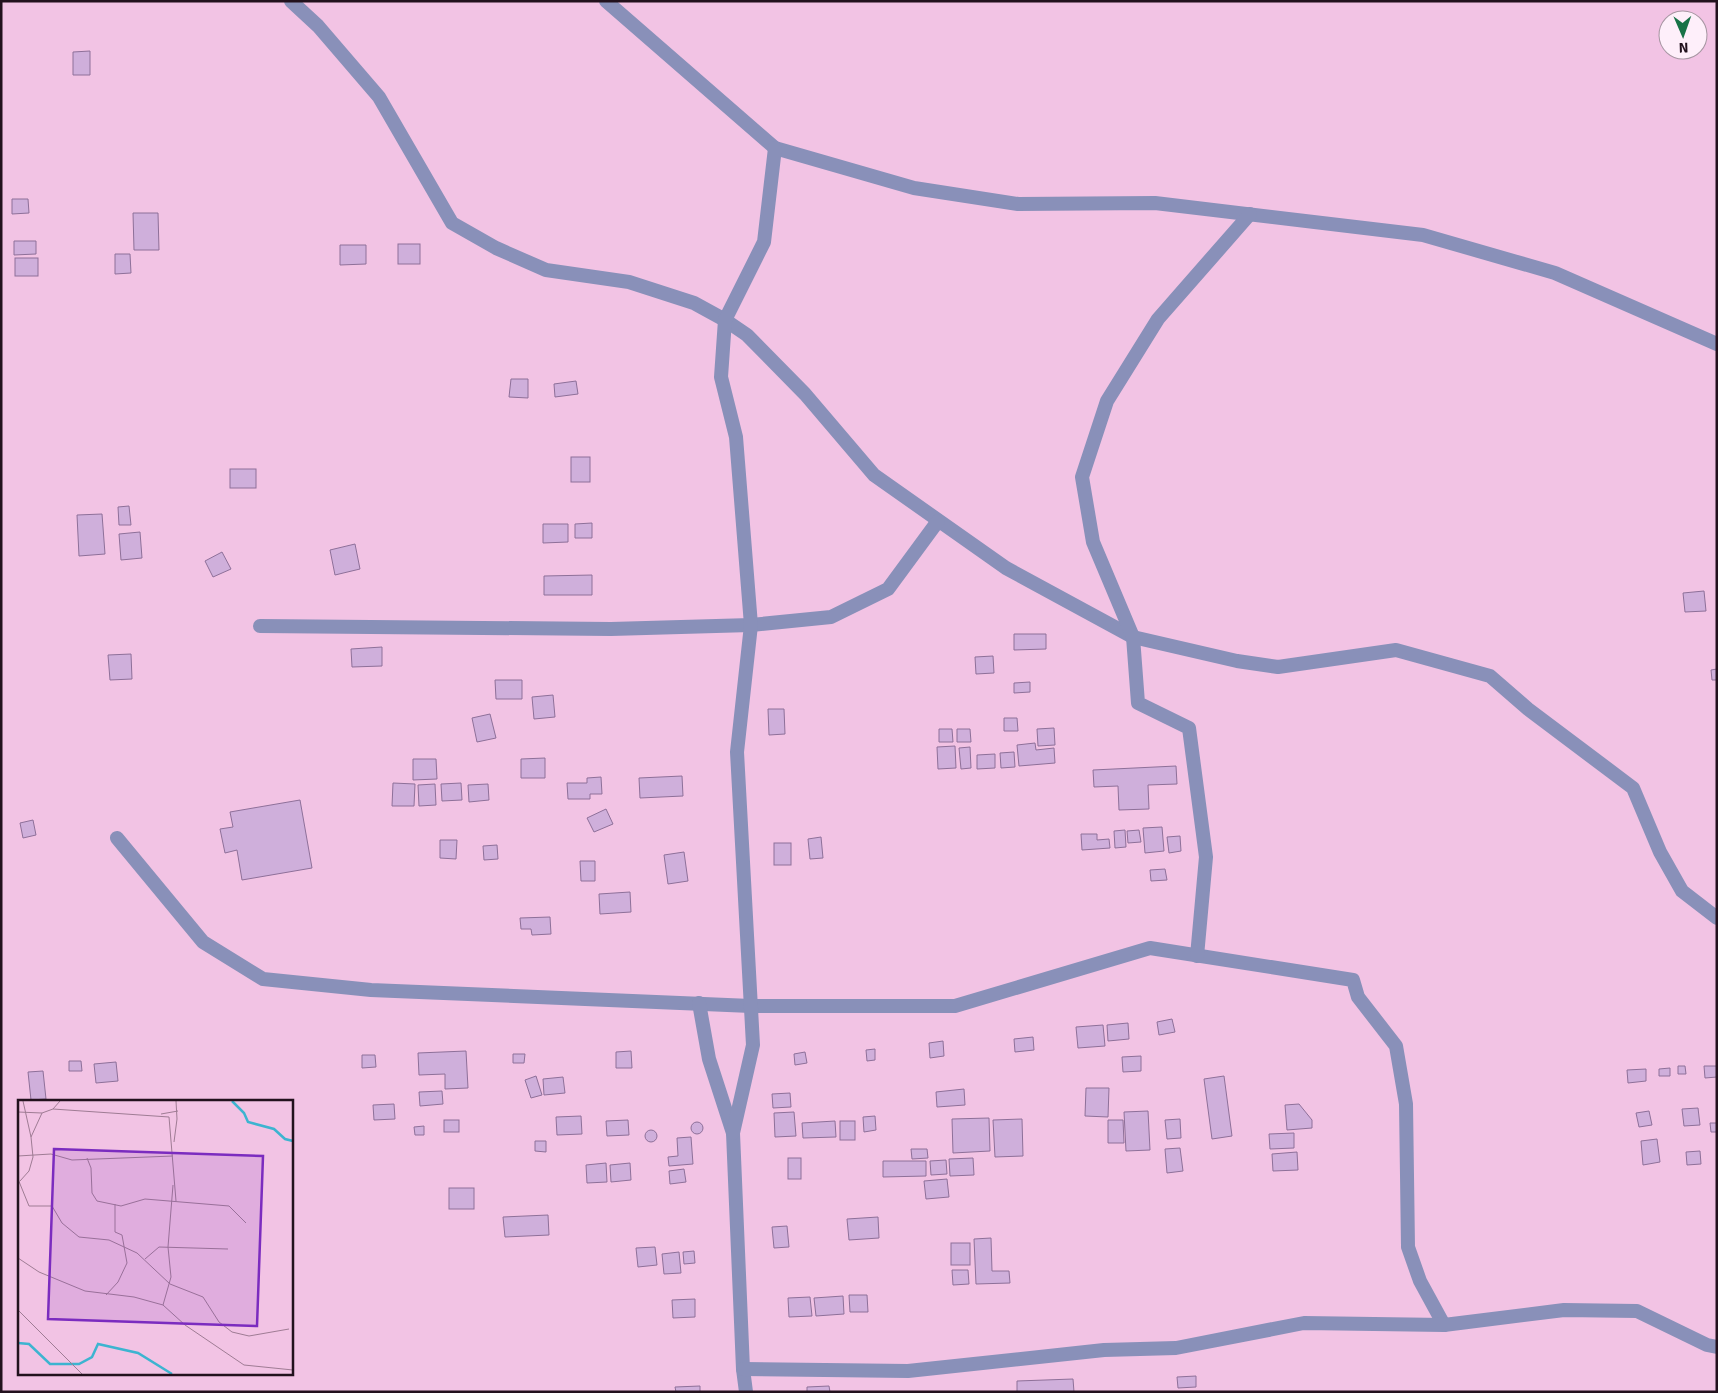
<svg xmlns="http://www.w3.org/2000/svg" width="1718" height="1393" font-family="Signika,sans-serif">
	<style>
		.building { fill: #cfafdb; stroke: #8e7099 }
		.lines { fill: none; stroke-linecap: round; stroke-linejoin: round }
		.minor { stroke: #8990b9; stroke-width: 14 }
		.inset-river { fill: none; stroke: #3db4d0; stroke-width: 2.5 }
		.inset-road { fill: none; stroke: #9f7c94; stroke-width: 1 }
		.view { fill: #7b2cbf; fill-opacity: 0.15; stroke: #7b2cbf; stroke-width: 2.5 }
		.inset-edge { fill: none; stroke: #22111d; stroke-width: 2.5 }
	</style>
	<rect width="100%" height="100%" fill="#f2c3e4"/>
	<g class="building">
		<polygon points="90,51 90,75 73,75 73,52"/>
		<polygon points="12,199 28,199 29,213 12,214"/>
		<polygon points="133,213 158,213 159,250 134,250"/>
		<polygon points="14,241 36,241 36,254 14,255"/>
		<rect x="398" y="244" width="22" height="20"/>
		<polygon points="340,245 366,245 366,264 340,265"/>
		<polygon points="115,254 130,254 131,273 115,274"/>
		<rect x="15" y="258" width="23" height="18"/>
		<polygon points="511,379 528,379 528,398 509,397"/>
		<polygon points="576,381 578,394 555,397 554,384"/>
		<rect x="571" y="457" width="19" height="25"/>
		<rect x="230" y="469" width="26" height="19"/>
		<polygon points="129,506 131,525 119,525 118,507"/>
		<polygon points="102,514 105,554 79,556 77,515"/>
		<polygon points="592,523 592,538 575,538 575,524"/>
		<polygon points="543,524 568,524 568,542 543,543"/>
		<polygon points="140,532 142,558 121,560 119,534"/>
		<polygon points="355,544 360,569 335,575 330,550"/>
		<polygon points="222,552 231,569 213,577 205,561"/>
		<polygon points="592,575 592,595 544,595 544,576"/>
		<polygon points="1704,591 1706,611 1685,612 1683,593"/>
		<polygon points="1014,634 1046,634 1046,649 1014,650"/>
		<polygon points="382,647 382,666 352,667 351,649"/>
		<polygon points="131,654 132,679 110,680 108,655"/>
		<polygon points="993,656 994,673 976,674 975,657"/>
		<polygon points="1717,669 1717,680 1712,680 1711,670"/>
		<polygon points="495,680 522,680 522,699 496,699"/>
		<polygon points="1030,682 1030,692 1014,693 1014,683"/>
		<polygon points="553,695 555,717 534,719 532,697"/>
		<polygon points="768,709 784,709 785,734 769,735"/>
		<polygon points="490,714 496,738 477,742 472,718"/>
		<polygon points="1004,718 1017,718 1018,731 1004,731"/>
		<polygon points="1054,728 1055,745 1038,746 1037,729"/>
		<polygon points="939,729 952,729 953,742 939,742"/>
		<polygon points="957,729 970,729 971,742 957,742"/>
		<polygon points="1035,743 1036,750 1054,748 1055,763 1019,766 1017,745"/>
		<polygon points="955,746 956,768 938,769 937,747"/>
		<polygon points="970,747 971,768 961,769 959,748"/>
		<polygon points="1014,752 1015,767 1001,768 1000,753"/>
		<polygon points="995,754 995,768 977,769 977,755"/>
		<polygon points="545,758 545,778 521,778 521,759"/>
		<polygon points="413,759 436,759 437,779 413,780"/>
		<polygon points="1176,766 1177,784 1148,785 1149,809 1119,810 1118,786 1094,787 1093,770"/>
		<polygon points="682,776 683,796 640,798 639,778"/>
		<polygon points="601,777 602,794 590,794 590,799 568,799 567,783 587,783 587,778"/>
		<polygon points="393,783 415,784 414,806 392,806"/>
		<polygon points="461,783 462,800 442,801 441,784"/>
		<polygon points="435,784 436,805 419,806 418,785"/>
		<polygon points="488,784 489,800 469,802 468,785"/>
		<polygon points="300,800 312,868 242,880 237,850 225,853 220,829 233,827 230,812"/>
		<polygon points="606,809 613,824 594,832 587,818"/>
		<polygon points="33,820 36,835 23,838 20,823"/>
		<polygon points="1162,827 1164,851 1145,853 1143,828"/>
		<polygon points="1125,830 1126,847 1115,848 1114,831"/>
		<polygon points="1139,830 1141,842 1128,843 1127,831"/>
		<polygon points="1081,834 1097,834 1097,840 1109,839 1110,848 1082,850"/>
		<polygon points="1180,836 1181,851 1169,853 1167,837"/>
		<polygon points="821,837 823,858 810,859 808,839"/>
		<polygon points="440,840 457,840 456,859 440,858"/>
		<rect x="774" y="843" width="17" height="22"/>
		<polygon points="497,845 498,859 484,860 483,846"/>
		<polygon points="684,852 688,881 668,884 664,855"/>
		<polygon points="580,861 595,861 595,881 581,881"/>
		<polygon points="1165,869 1167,880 1151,881 1150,870"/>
		<polygon points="630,892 631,912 600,914 599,894"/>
		<polygon points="550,917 551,934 532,935 531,929 521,929 520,918"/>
		<polygon points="1172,1019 1175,1032 1159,1035 1157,1022"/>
		<polygon points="1128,1023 1129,1039 1108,1041 1107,1025"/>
		<polygon points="1103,1025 1105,1046 1078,1048 1076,1027"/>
		<polygon points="1033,1037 1034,1050 1015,1052 1014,1039"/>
		<polygon points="943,1041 944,1056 930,1058 929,1043"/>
		<polygon points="875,1049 875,1060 867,1061 866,1050"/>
		<polygon points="466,1051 468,1088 445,1089 445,1074 419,1075 418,1053"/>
		<polygon points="631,1051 632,1068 616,1068 616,1052"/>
		<polygon points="805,1052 807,1063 795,1065 794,1054"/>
		<polygon points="513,1054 525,1054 524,1063 513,1063"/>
		<polygon points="362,1055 375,1055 376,1067 362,1068"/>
		<polygon points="1141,1056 1141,1071 1123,1072 1122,1057"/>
		<polygon points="69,1061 81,1061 82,1071 69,1071"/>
		<polygon points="116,1062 118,1081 96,1083 94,1064"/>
		<polygon points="1678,1066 1685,1066 1686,1074 1678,1074"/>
		<polygon points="1704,1066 1717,1066 1717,1077 1705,1078"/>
		<polygon points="1670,1068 1670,1076 1659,1076 1659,1069"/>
		<polygon points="1646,1069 1646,1081 1628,1083 1627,1070"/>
		<polygon points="43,1071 46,1099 31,1100 28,1072"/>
		<polygon points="536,1076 542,1095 531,1098 525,1080"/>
		<polygon points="1224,1076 1232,1136 1212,1139 1204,1079"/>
		<polygon points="563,1077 565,1093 544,1095 543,1079"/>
		<polygon points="1086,1088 1109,1088 1108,1117 1085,1116"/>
		<polygon points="964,1089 965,1105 937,1107 936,1092"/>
		<polygon points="442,1091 443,1104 420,1106 419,1092"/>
		<polygon points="790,1093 791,1107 773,1108 772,1094"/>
		<polygon points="394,1104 395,1119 374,1120 373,1105"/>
		<polygon points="1299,1104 1312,1120 1312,1128 1287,1130 1285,1105"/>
		<polygon points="1698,1108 1700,1125 1684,1126 1682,1109"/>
		<polygon points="1148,1111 1150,1150 1126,1151 1124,1112"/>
		<polygon points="1649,1111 1652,1125 1639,1127 1636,1113"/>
		<polygon points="794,1112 796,1136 775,1137 774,1113"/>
		<polygon points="581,1116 582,1134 557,1135 556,1117"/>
		<polygon points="875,1116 876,1130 864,1132 863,1117"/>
		<polygon points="989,1118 990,1151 953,1153 952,1119"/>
		<polygon points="1022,1119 1023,1156 995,1157 993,1120"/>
		<polygon points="1180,1119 1181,1138 1167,1139 1165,1120"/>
		<rect x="444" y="1120" width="15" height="12"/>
		<polygon points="628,1120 629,1135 607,1136 606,1121"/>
		<polygon points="1108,1120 1123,1120 1124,1143 1108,1143"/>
		<polygon points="835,1121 836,1137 803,1138 802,1123"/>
		<rect x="840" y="1121" width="15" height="19"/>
		<circle cx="697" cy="1128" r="6"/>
		<polygon points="1710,1123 1717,1123 1717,1132 1711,1132"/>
		<polygon points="424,1126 424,1135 415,1135 414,1127"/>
		<circle cx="651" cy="1136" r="6"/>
		<polygon points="1294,1133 1294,1148 1270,1149 1269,1134"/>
		<polygon points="691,1137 693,1164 669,1166 668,1157 678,1156 677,1138"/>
		<polygon points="1657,1139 1660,1162 1643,1165 1641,1141"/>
		<polygon points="535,1141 546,1141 546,1152 535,1151"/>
		<polygon points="1180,1148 1183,1171 1167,1173 1165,1149"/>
		<polygon points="911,1149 927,1149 928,1158 912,1159"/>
		<polygon points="1700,1151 1701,1164 1687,1165 1686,1152"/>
		<polygon points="1297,1152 1298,1170 1273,1171 1272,1154"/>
		<rect x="788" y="1158" width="13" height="21"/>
		<polygon points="973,1158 974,1175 950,1176 949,1159"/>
		<polygon points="946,1160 947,1174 931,1175 930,1161"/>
		<polygon points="883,1161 926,1161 926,1176 883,1177"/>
		<polygon points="606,1163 607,1182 587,1183 586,1165"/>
		<polygon points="630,1163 631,1180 611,1182 610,1165"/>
		<polygon points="684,1169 686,1182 670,1184 669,1171"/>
		<polygon points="947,1179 949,1197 926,1199 924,1181"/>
		<rect x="449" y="1188" width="25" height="21"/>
		<polygon points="548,1215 549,1235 505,1237 503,1217"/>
		<polygon points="878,1217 879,1238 849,1240 847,1219"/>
		<polygon points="787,1226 789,1247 774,1248 772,1227"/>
		<polygon points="991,1238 992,1271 1009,1271 1010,1283 976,1284 974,1239"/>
		<rect x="951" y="1243" width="19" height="22"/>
		<polygon points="655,1247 657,1265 638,1267 636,1248"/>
		<polygon points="694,1251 695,1263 684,1264 683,1252"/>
		<polygon points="679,1252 681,1273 664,1274 662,1254"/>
		<polygon points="952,1270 968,1270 969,1284 953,1285"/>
		<polygon points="849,1295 867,1295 868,1312 850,1312"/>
		<polygon points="843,1296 844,1314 816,1316 814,1298"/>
		<polygon points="810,1297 812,1316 789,1317 788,1298"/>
		<polygon points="695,1299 695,1317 673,1318 672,1300"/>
		<polygon points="1196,1376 1196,1387 1178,1388 1177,1377"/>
		<polygon points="1073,1379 1074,1392 1017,1392 1017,1381"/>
		<polygon points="700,1386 700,1392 676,1392 675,1387"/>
		<polygon points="829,1386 830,1392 807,1392 807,1387"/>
	</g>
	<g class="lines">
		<g class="minor">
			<polyline points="291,1 318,26 379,97 452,223 496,248 546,270 629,282 694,303 725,320 747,335 805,394 874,475 1006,568 1133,637 1237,661 1278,667 1396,650 1490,676 1528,709 1633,788 1660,852 1682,891 1717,918"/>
			<polyline points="606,1 775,148 914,188 1018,204 1155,203 1423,235 1555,273 1717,344"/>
			<polyline points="260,626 611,629 751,625 831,617 888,589 938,521"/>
			<polyline points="117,838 203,942 263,979 371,990 751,1006 955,1006 1150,948 1353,980 1358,997 1396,1046 1406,1104 1408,1247 1420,1281 1444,1325"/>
			<polyline points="1197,956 1206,857 1189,728 1138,703 1133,637 1093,542 1082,477 1107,401 1158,319 1250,214"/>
			<polyline points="699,1003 709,1059 733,1133 743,1369 746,1392"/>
			<polyline points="733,1133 753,1045 737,752 751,625 736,437 721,377 725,320 764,242 775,148"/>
			<polyline points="743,1369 908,1371 1104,1350 1176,1348 1304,1323 1444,1325 1564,1310 1637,1311 1707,1345 1717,1347"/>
		</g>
	</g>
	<g transform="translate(18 1100)">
		<rect width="275" height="275" fill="#f2c3e4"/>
		<path class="inset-river" d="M 214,1 L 226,13 L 230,22 L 256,29 L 267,39 L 275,41M 0,243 L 11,244 L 32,264 L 61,264 L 74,257 L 80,244 L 120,253 L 154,274"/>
		<path class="inset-road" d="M 5,1 L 13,37M 35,9 L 151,17 L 158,101M 0,12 L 24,13M 143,14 L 160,11M 156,42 L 159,19 L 158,1M 0,56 L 33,54 L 54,60 L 155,56M 69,58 L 73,68 L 74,93 L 79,101 L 103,106 L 127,99 L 211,106 L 228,123M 0,79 L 11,106 L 34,106 L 44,123 L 61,137 L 91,140 L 119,153 L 152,184 L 185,197 L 201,222 L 214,232 L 231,236 L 271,229M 2,81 L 11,71 L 15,57 L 13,37 L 24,13 L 35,9 L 42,1M 0,158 L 21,172 L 67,191 L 116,197 L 145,205 L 167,225 L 226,265 L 275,270M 127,159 L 141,147 L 210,149M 88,195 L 100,182 L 109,163 L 104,135 L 97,132 L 97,104M 145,205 L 153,177 L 150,147 L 155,85M 0,210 L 64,274"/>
		<path class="view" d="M 36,49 L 245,56 L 239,226 L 30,219 Z"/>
		<rect width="275" height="275" class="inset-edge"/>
	</g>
	<rect width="1718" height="1393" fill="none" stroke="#22111d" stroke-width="5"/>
	<g transform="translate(1683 35) rotate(178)"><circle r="24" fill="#feeffa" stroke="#a696a2"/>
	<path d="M0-4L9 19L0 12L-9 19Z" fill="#187247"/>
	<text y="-8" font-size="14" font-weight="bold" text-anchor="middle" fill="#22111d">N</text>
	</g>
</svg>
